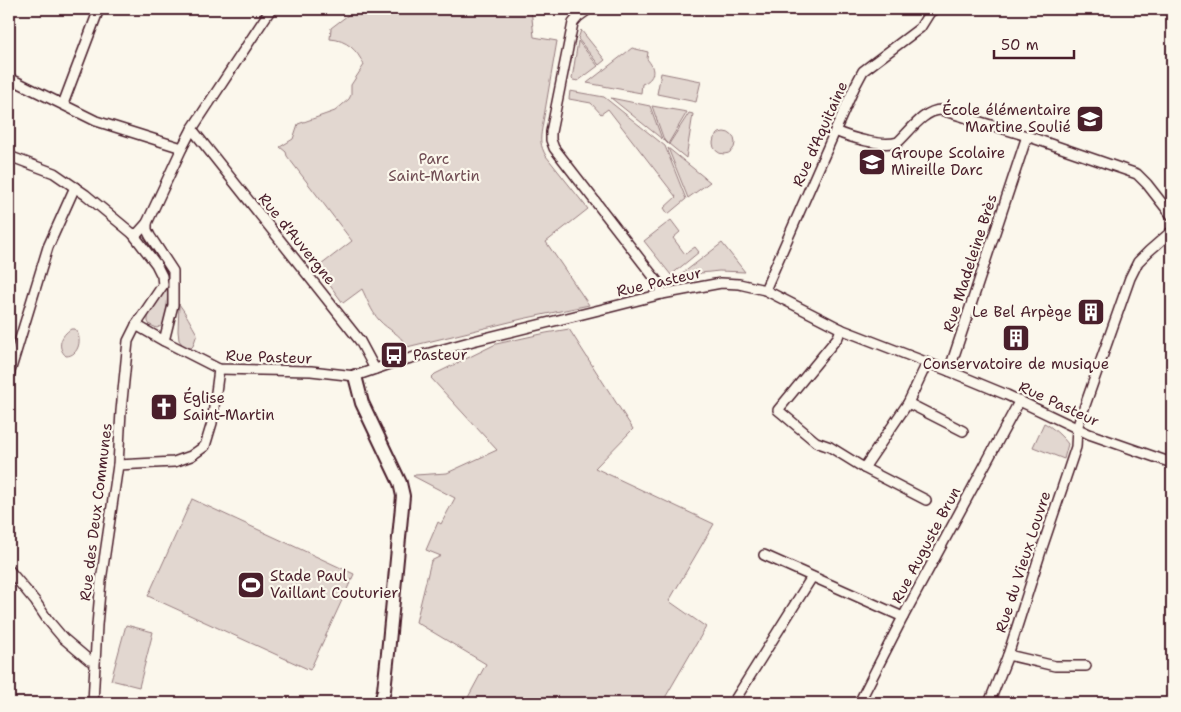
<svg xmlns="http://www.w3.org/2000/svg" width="1181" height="712" font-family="'Shantell Sans',sans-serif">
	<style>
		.green { fill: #e2d7d0; stroke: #967b7e }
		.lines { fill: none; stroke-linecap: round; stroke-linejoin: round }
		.street-casing { stroke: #4a1f2b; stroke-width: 12 }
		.secondary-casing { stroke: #4a1f2b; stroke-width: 16 }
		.street { stroke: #fbf7ec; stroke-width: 9 }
		.secondary { stroke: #fbf7ec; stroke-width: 12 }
		.labels { text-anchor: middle; stroke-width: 4.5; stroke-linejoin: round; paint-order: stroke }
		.poi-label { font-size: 15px; fill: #4a1f2b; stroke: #fbf7ec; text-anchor: start }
		.street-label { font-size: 15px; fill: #4a1f2b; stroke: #fbf7ec }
		.park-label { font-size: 15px; fill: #704d54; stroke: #fbf7ec }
	</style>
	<rect width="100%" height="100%" fill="#fbf7ec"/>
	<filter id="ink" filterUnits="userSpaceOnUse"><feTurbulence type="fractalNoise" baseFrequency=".02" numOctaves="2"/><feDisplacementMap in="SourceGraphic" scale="10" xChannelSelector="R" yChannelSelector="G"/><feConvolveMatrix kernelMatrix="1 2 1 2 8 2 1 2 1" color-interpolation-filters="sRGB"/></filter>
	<g filter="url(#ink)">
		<g class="green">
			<path d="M 356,9 L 531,9 L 534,37 L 557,41 L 542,128 C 540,140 540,145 546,156 L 588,209 L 546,242 L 589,305 L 522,319 L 407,347 C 399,332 389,331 379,320 C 371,311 367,299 362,289 L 343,303 L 317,268 L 352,241 L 287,156 L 286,152 L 280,147 L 293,139 L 298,124 L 335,111 L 349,99 L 351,95 L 351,85 L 364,65 C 357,50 347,40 330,39 L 331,28 Z"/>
			<polygon points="581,30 605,60 599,65 578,39"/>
			<polygon points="578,41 598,66 578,81 573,80 572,79"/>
			<path d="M 632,48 L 648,52 L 647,59 C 656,69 655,79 642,84 L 641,93 L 587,83 Z"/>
			<polygon points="661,73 701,81 696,102 657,94"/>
			<polygon points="570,91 604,97 665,146 686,199 668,214 664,208 676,197 608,109 601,114 591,103 569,99"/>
			<polygon points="611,98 650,106 662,139"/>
			<polygon points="652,106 687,112 668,144 664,140"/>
			<polygon points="689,113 693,114 686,158 669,144"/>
			<circle cx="724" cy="143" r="11"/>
			<polygon points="668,148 710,182 688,198"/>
			<polygon points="671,220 680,232 673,238 685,254 695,247 699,252 671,275 644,241"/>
			<polygon points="722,243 745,272 719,271 701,273 674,280"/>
			<path d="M 168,271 L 169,277 L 166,319 L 163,325 L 157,328 L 150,325 L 148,322 L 148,315 C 157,302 171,289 166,273 Z"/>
			<path d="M 179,304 C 186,313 191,324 197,334 L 193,346 L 191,348 L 184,347 L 179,340 L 178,331 Z"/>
			<path d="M 71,329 L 75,329 C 83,338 79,356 66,356 C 56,347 61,335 71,329 Z"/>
			<polygon points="569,329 633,429 595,468 714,524 669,601 706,627 662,703 465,703 486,664 416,622 431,561 441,556 426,550 438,522 441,524 455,498 413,476 415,475 447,473 497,450 431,378 435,374 496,344 546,333"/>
			<path d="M 1044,423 C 1051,426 1063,437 1068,444 L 1064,459 L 1033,447 Z"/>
			<polygon points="192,499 354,574 310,670 148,596"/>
			<polygon points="126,625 153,632 139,687 111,680"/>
		</g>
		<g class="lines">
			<g class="street-casing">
				<g id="street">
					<polyline points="589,9 578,17 573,23 551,132 551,140 554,148 660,285 662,294"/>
					<polyline points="9,78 96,121 182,148"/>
					<polyline points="63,104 99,9"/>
					<polyline points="192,129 360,341 375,369"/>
					<path d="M 835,131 C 851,138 882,147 898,142 C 910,131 924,110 941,110 L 1027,136 L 1137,174 L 1147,184 L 1172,216"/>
					<polyline points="9,156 54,173 86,195 133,234 156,264 162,276 163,285 136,325 128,341 121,411 118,465 101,581 97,625 93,703"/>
					<polyline points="147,223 147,230 150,236 173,271 173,305 164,341"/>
					<polyline points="133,234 138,233 147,223 182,148 192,129 271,9"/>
					<polyline points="765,290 854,88 863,71 920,28 930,12 935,9"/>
					<polyline points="136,325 164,341 219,369 311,371 355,376 393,363 473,341 603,309 662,294 721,283 739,284 765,290 843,330 949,371 1007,395 1089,434 1172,463"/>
					<polyline points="841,329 838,337 778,410 816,442 830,447 864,468 926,500"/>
					<polyline points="949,371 1027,136"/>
					<polyline points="9,375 48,247 75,187"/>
					<polyline points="908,403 963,431"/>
					<polyline points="118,465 174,462 191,456 205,446 212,423 219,369"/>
					<polyline points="864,468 908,403 927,363"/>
					<polyline points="764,555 903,617"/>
					<polyline points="9,570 35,601 47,619 63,638 89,660 95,661"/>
					<polyline points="1008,655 1055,666 1086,666"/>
					<polyline points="733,703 812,577"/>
					<polyline points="859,703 903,617 1020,400"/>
					<polyline points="989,703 1008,655 1041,551 1076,447 1077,428 1130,278 1138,262 1149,251 1172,231"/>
				</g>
			</g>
			<g class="secondary-casing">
				<polyline id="secondary" points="355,376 362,403 400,483 403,496 388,653 384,690 381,703"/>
			</g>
			<use href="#street" class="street"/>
			<use href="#secondary" class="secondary"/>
		</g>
	</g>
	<defs>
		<g id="school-square" transform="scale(1.4375)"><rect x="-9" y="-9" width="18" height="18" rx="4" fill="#4a1f2b" stroke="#fbf7ec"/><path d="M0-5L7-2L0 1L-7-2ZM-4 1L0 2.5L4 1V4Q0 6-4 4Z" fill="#fff"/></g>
		<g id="building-square" transform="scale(1.4375)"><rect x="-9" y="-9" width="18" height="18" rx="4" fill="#4a1f2b" stroke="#fbf7ec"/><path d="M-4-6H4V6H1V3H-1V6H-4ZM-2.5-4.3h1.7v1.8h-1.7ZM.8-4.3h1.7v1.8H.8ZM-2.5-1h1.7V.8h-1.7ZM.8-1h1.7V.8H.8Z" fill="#fff"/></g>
		<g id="bus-square" transform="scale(1.4375)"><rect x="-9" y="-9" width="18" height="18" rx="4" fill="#4a1f2b" stroke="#fbf7ec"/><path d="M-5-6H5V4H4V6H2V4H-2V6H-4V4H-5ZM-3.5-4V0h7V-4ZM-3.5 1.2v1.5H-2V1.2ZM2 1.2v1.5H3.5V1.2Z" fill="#fff"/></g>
		<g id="church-square" transform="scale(1.4375)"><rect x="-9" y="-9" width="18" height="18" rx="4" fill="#4a1f2b" stroke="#fbf7ec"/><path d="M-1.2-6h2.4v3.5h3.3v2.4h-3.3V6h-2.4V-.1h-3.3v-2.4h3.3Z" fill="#fff"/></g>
		<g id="stadium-square" transform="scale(1.4375)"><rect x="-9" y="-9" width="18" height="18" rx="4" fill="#4a1f2b" stroke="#fbf7ec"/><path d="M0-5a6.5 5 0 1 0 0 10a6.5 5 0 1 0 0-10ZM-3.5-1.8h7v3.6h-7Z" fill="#fff"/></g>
	</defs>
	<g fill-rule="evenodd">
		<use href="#school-square" x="1090" y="119"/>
		<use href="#school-square" x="872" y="162"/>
		<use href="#building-square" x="1091" y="312"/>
		<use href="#building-square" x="1016" y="338"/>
		<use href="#bus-square" x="394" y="355"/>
		<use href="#church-square" x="164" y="407"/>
		<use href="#stadium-square" x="251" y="585"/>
	</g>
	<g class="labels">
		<g class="poi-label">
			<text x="1071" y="115" text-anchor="end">École élémentaire<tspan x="1071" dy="17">Martine Soulié</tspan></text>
			<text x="891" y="158">Groupe Scolaire<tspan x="891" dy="17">Mireille Darc</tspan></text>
			<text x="1072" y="317" text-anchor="end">Le Bel Arpège</text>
			<text x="413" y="360">Pasteur</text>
			<text x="1016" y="369" text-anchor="middle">Conservatoire de musique</text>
			<text x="183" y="403">Église<tspan x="183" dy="17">Saint-Martin</tspan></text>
			<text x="270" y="581">Stade Paul<tspan x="270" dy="17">Vaillant Couturier</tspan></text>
		</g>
		<g class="street-label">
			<text transform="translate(820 134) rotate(-66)" y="5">Rue d'Aquitaine</text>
			<text transform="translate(297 239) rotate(51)" y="5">Rue d'Auvergne</text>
			<text transform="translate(970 263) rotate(-72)" y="5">Rue Madeleine Brès</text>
			<text transform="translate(659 282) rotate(-13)" y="5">Rue Pasteur</text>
			<text transform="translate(269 357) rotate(2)" y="5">Rue Pasteur</text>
			<text transform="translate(1059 404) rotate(25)" y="5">Rue Pasteur</text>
			<text transform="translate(96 512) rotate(-83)" y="5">Rue des Deux Communes</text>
			<text transform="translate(926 545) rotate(-62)" y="5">Rue Auguste Brun</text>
			<text transform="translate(1023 562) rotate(-72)" y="5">Rue du Vieux Louvre</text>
		</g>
		<g class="park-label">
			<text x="434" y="164">Parc<tspan x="434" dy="17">Saint-Martin</tspan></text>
		</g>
	</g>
	<rect width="1181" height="712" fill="none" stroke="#fbf7ec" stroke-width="30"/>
	<rect x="15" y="15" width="1151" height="682" fill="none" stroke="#4a1f2b" stroke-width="2" filter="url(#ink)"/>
	<path d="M994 50v8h80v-8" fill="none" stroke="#4a1f2b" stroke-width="2.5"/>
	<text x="1001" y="50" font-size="15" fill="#4a1f2b" stroke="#fbf7ec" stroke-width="4" paint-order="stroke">50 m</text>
</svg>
